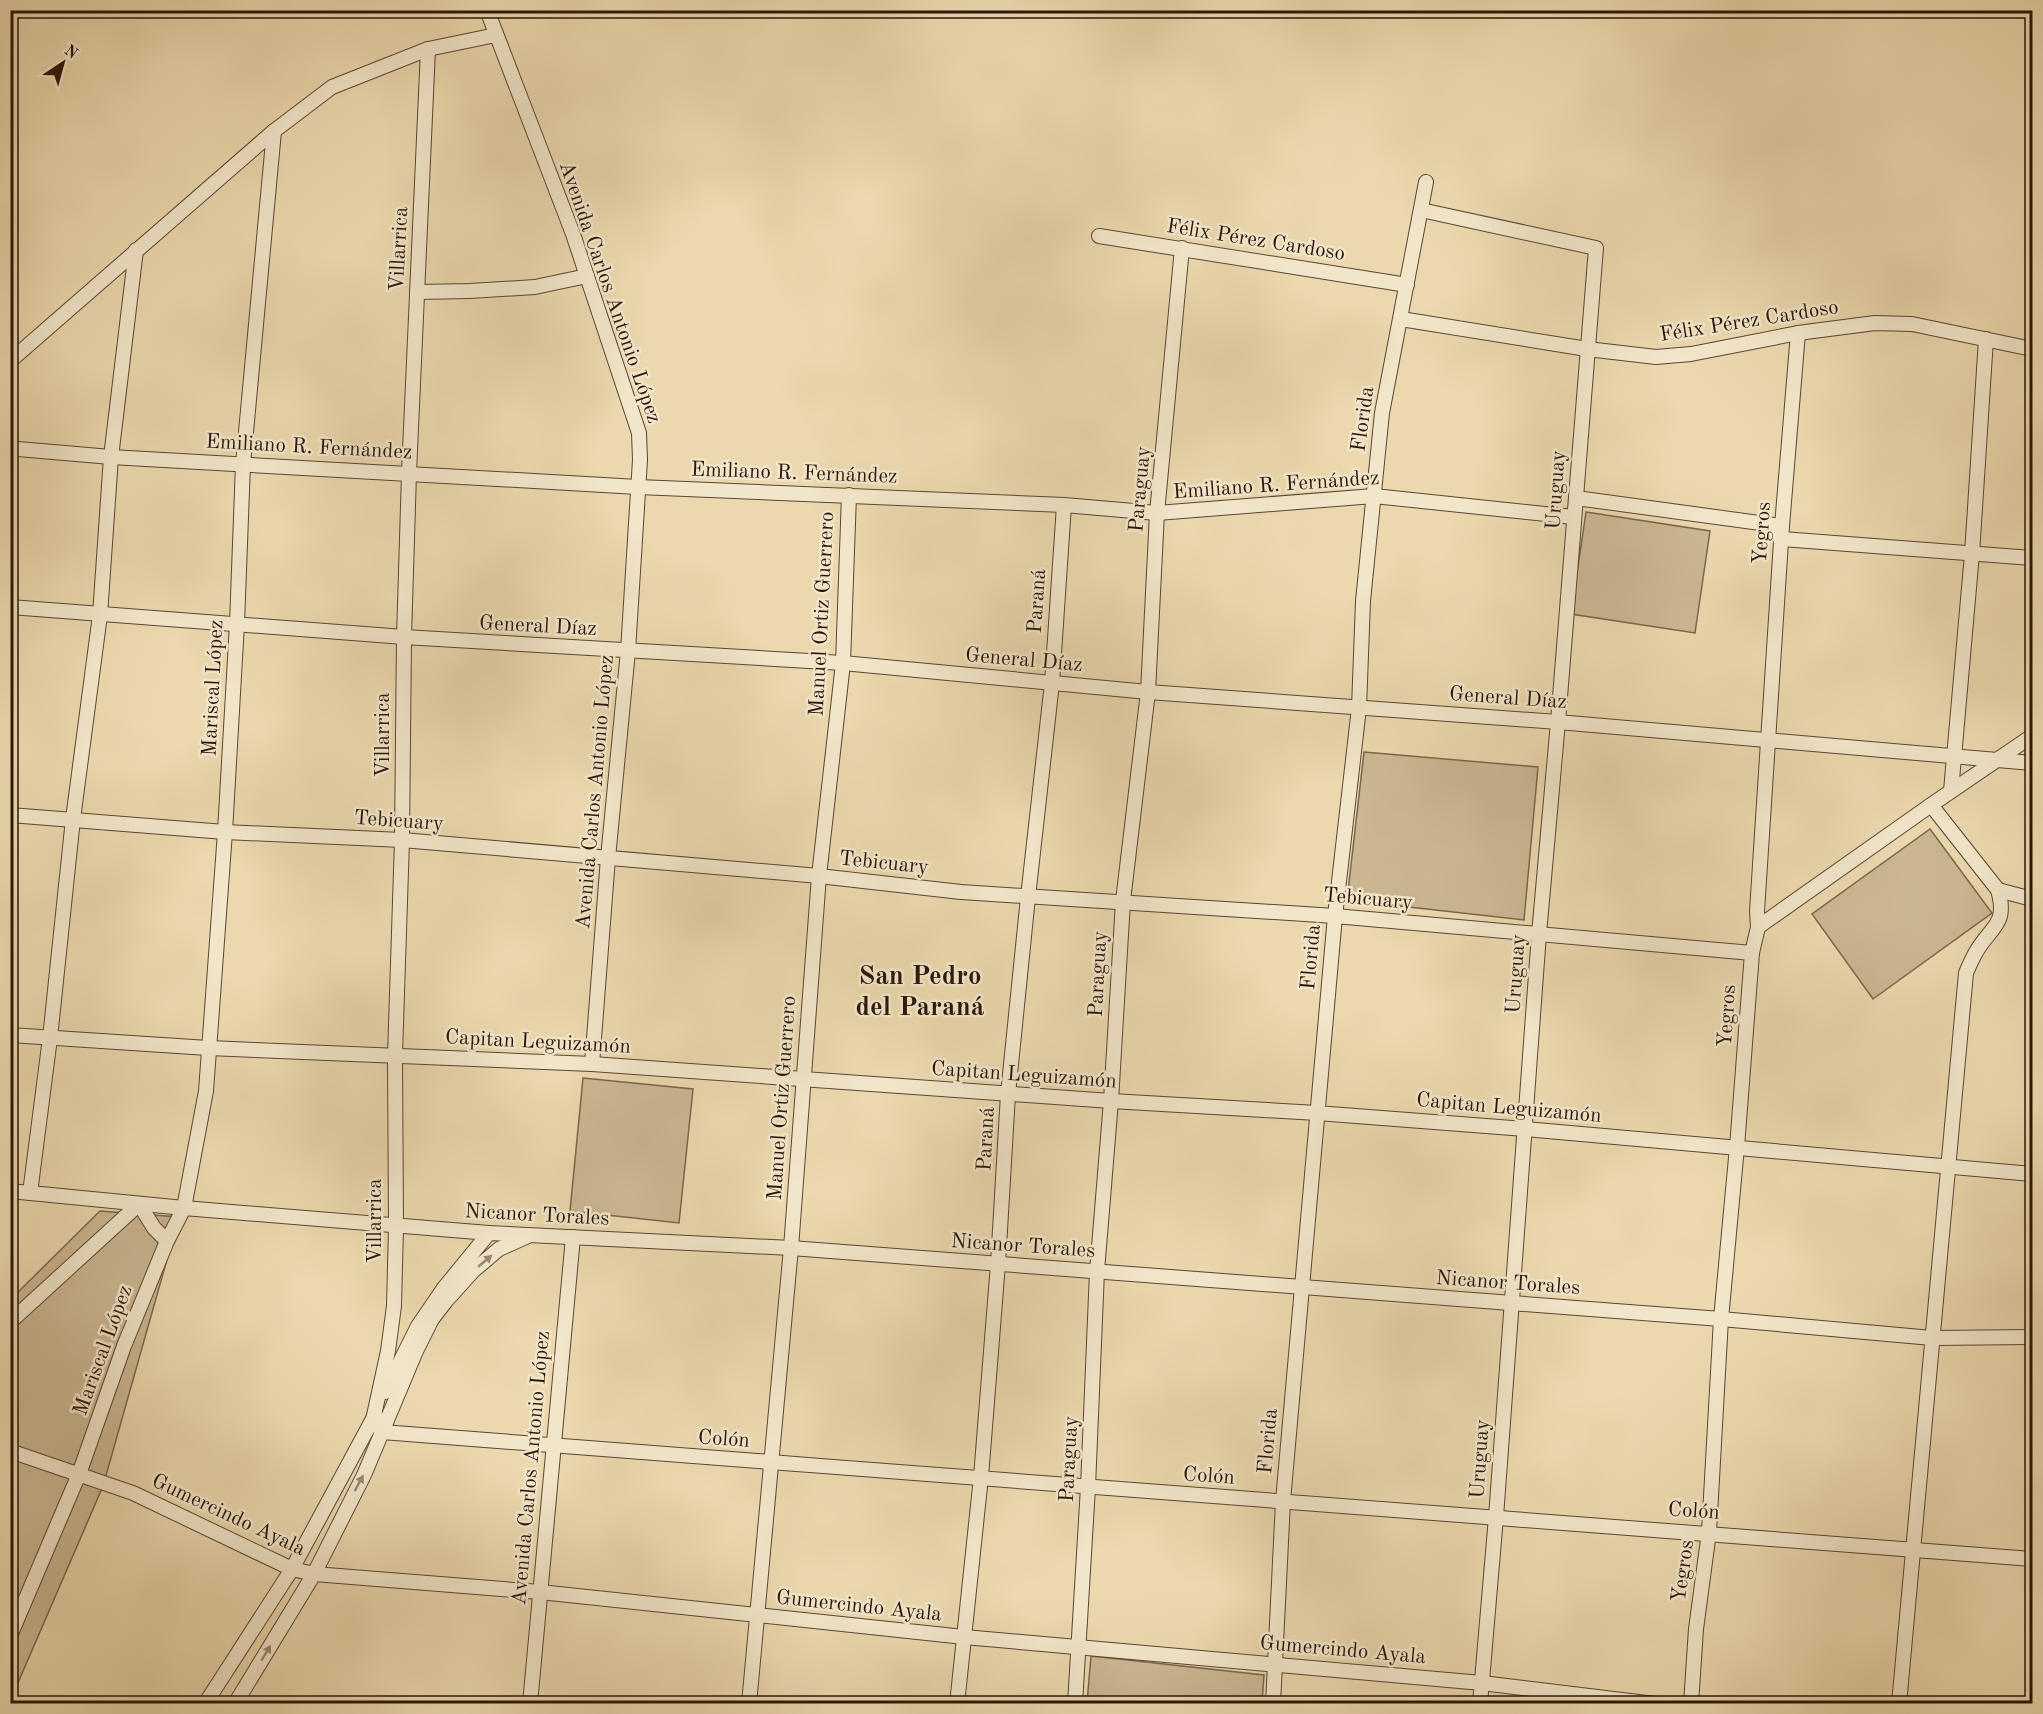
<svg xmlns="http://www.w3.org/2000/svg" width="2043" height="1714" font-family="'Old Standard TT',serif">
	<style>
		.green { fill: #cab792; stroke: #7a664e; stroke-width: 1.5 }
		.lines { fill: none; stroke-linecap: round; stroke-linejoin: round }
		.minor-casing { stroke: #5a4634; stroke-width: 16 }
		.minor { stroke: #f2e6ca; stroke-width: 14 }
		.oneway { fill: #988874 }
		.labels { text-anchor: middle; stroke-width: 5; stroke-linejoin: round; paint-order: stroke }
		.street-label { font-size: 21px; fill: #2a160b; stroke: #f2e6ca }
		.district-label { font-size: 27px; font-weight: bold; fill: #2a160b; stroke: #f2e6ca }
	</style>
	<rect width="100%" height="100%" fill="#ebd8ae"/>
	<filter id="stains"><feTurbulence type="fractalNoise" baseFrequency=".00333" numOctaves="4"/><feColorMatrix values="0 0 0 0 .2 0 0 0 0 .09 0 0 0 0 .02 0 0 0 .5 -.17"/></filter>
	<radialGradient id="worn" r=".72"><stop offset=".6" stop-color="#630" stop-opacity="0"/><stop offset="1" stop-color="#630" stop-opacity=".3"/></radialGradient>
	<g class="green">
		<polygon points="1586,512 1710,531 1695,633 1571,614"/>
		<polygon points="1364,752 1538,767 1524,920 1347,900"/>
		<polygon points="1930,829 1992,913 1873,999 1812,914"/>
		<polygon points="583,1078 693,1089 679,1223 570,1211"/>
		<polygon points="100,1211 179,1217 103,1486 11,1699 11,1299"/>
		<polygon points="1091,1656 1264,1675 1262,1703 1087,1703"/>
	</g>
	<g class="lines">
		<g class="minor-casing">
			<g id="minor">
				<polyline points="487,10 573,234 639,433 640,460 628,651 608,858 592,1064"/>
				<path d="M 428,49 L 409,473 L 404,637 L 402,840 L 395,1055 L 396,1227 L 394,1306 L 388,1351 L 373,1420 L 382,1432 C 932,1476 1483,1513 2032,1559"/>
				<polyline points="1421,210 1596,248 1558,722 1539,934 1496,1517 1480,1704"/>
				<polyline points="1099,236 1407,285"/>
				<polyline points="417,292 470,291 535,287 587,276"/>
				<polyline points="1401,319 1587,349 1656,357 1691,354 1798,333 1875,323 1912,324 2032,349"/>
				<polyline points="10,361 274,131 332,87 428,49 496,35"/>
				<polyline points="10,450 18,449 111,457 638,487 1064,505 1157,513 1374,496 1574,517"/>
				<polyline points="1576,498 1782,526"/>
				<polyline points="1782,539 2032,558"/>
				<polyline points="10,607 404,637 843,663 1148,692 1558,722 2032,763"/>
				<polyline points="1951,791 1972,554 1986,339"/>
				<polyline points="10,815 225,832 402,840 819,876 961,892 1335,916 1752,953"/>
				<polyline points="1998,890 2032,899"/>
				<polyline points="1758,927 1931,805 2032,736"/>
				<polyline points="10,1035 208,1048 592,1064 1111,1101 1317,1113 1525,1129 2032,1174"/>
				<polyline points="10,1191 184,1208 489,1233 791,1248 1721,1319 1932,1338 2032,1337"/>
				<polyline points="30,1193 50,1038 73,819 100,615 111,457 136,250"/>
				<polyline points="167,1241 184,1208 206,1091 225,832 237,624 243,464 274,131"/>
				<polyline points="10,1322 139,1204 154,1228 167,1241 124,1346 79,1474 10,1636"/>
				<polyline points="385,1392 418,1326 444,1288 489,1233"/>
				<polyline points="10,1451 133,1493 292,1569 314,1574 540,1592 964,1637 1482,1683 1655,1704"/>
				<polyline points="205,1704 292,1569 375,1415"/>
				<polyline points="235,1704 314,1574 364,1475 416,1351 432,1319 446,1301 473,1271 499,1249 528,1236"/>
				<polyline points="530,1704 573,1237"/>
				<polyline points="749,1704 791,1248 819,876 843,663 849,495"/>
				<polyline points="957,1704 981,1477 998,1264 1008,1094 1028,897 1052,683 1064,505"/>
				<polyline points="1075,1704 1088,1487 1097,1271 1111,1101 1123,901 1148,692 1157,513 1182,248"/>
				<polyline points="1273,1704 1283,1501 1335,916 1359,708 1363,601 1382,413 1426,182"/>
				<polyline points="1691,1704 1696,1629 1709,1532 1721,1319 1737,1147 1752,953 1758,927 1757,911 1782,526 1798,333"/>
				<path d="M 1899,1704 L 1966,973 C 1969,966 1972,959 1976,952 C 1991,926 2008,925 1998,890 L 1931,805"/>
			</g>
		</g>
		<use href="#minor" class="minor"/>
	</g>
	<defs><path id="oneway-solid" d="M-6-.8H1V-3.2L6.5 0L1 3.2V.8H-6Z" transform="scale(1.5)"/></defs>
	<g class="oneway">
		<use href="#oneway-solid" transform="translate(485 1261) rotate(-40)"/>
		<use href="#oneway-solid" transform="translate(359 1483) rotate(-62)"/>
		<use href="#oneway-solid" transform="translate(266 1653) rotate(-59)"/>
	</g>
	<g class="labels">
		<g class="street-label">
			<text transform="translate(1256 239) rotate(9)" y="7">Félix Pérez Cardoso</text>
			<text transform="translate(398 249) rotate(-87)" y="7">Villarrica</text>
			<text transform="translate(611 292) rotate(71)" y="7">Avenida Carlos Antonio López</text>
			<text transform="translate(1749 320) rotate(-9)" y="7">Félix Pérez Cardoso</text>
			<text transform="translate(1362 419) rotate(-82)" y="7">Florida</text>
			<text transform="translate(309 446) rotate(3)" y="7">Emiliano R. Fernández</text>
			<text transform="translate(794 472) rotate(2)" y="7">Emiliano R. Fernández</text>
			<text transform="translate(1276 484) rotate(-4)" y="7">Emiliano R. Fernández</text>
			<text transform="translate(1139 489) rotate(-85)" y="7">Paraguay</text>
			<text transform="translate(1555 490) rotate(-86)" y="7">Uruguay</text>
			<text transform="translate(1761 533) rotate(-86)" y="7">Yegros</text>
			<text transform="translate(1036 601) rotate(-86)" y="7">Paraná</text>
			<text transform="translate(821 614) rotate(-87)" y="7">Manuel Ortiz Guerrero</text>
			<text transform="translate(538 625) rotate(3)" y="7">General Díaz</text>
			<text transform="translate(1024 659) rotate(5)" y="7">General Díaz</text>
			<text transform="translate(212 688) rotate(-87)" y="7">Mariscal López</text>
			<text transform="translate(1508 697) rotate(4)" y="7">General Díaz</text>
			<text transform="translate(382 735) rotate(-90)" y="7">Villarrica</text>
			<text transform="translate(594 792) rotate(-85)" y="7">Avenida Carlos Antonio López</text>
			<text transform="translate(399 820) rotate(4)" y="7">Tebicuary</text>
			<text transform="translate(884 862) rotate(6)" y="7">Tebicuary</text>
			<text transform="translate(1368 898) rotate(5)" y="7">Tebicuary</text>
			<text transform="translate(1310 957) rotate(-85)" y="7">Florida</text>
			<text transform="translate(1097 974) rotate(-87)" y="7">Paraguay</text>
			<text transform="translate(1515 974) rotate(-86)" y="7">Uruguay</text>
			<text transform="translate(1726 1016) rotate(-86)" y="7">Yegros</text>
			<text transform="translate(538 1041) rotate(3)" y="7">Capitan Leguizamón</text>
			<text transform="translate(1024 1074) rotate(4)" y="7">Capitan Leguizamón</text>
			<text transform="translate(781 1098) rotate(-86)" y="7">Manuel Ortiz Guerrero</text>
			<text transform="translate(1509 1107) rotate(5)" y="7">Capitan Leguizamón</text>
			<text transform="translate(985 1139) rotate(-87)" y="7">Paraná</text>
			<text transform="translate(537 1214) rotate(3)" y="7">Nicanor Torales</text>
			<text transform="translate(374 1221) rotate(-90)" y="7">Villarrica</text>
			<text transform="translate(1023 1245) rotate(4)" y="7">Nicanor Torales</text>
			<text transform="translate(1508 1282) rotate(4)" y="7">Nicanor Torales</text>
			<text transform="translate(102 1350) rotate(-70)" y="7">Mariscal López</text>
			<text transform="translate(724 1438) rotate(4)" y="7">Colón</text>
			<text transform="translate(1267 1441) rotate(-85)" y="7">Florida</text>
			<text transform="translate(1068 1459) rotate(-87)" y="7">Paraguay</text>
			<text transform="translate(1479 1459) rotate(-86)" y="7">Uruguay</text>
			<text transform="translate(530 1468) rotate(-85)" y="7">Avenida Carlos Antonio López</text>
			<text transform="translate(1209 1475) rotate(4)" y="7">Colón</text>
			<text transform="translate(1694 1510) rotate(4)" y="7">Colón</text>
			<text transform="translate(229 1514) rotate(25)" y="7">Gumercindo Ayala</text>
			<text transform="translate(1682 1571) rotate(-82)" y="7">Yegros</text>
			<text transform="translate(859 1605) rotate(6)" y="7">Gumercindo Ayala</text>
			<text transform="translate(1343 1649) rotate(5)" y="7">Gumercindo Ayala</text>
		</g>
		<g class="district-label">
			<text x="920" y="984">San Pedro<tspan x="920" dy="31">del Paraná</tspan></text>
		</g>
	</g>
	<rect width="2043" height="1714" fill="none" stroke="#ebd8ae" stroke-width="36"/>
	<rect x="12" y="12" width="2019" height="1690" fill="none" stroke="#2a160b" stroke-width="3"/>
	<rect x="18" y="18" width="2007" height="1678" fill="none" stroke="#2a160b" stroke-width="1.5"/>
	<g transform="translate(63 63) rotate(36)" stroke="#f2e6ca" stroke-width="4.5" paint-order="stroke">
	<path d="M0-4.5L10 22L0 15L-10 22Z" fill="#2a160b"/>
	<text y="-9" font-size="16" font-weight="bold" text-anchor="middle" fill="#2a160b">N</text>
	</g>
	<rect width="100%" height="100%" filter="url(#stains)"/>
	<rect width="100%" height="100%" fill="url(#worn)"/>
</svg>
